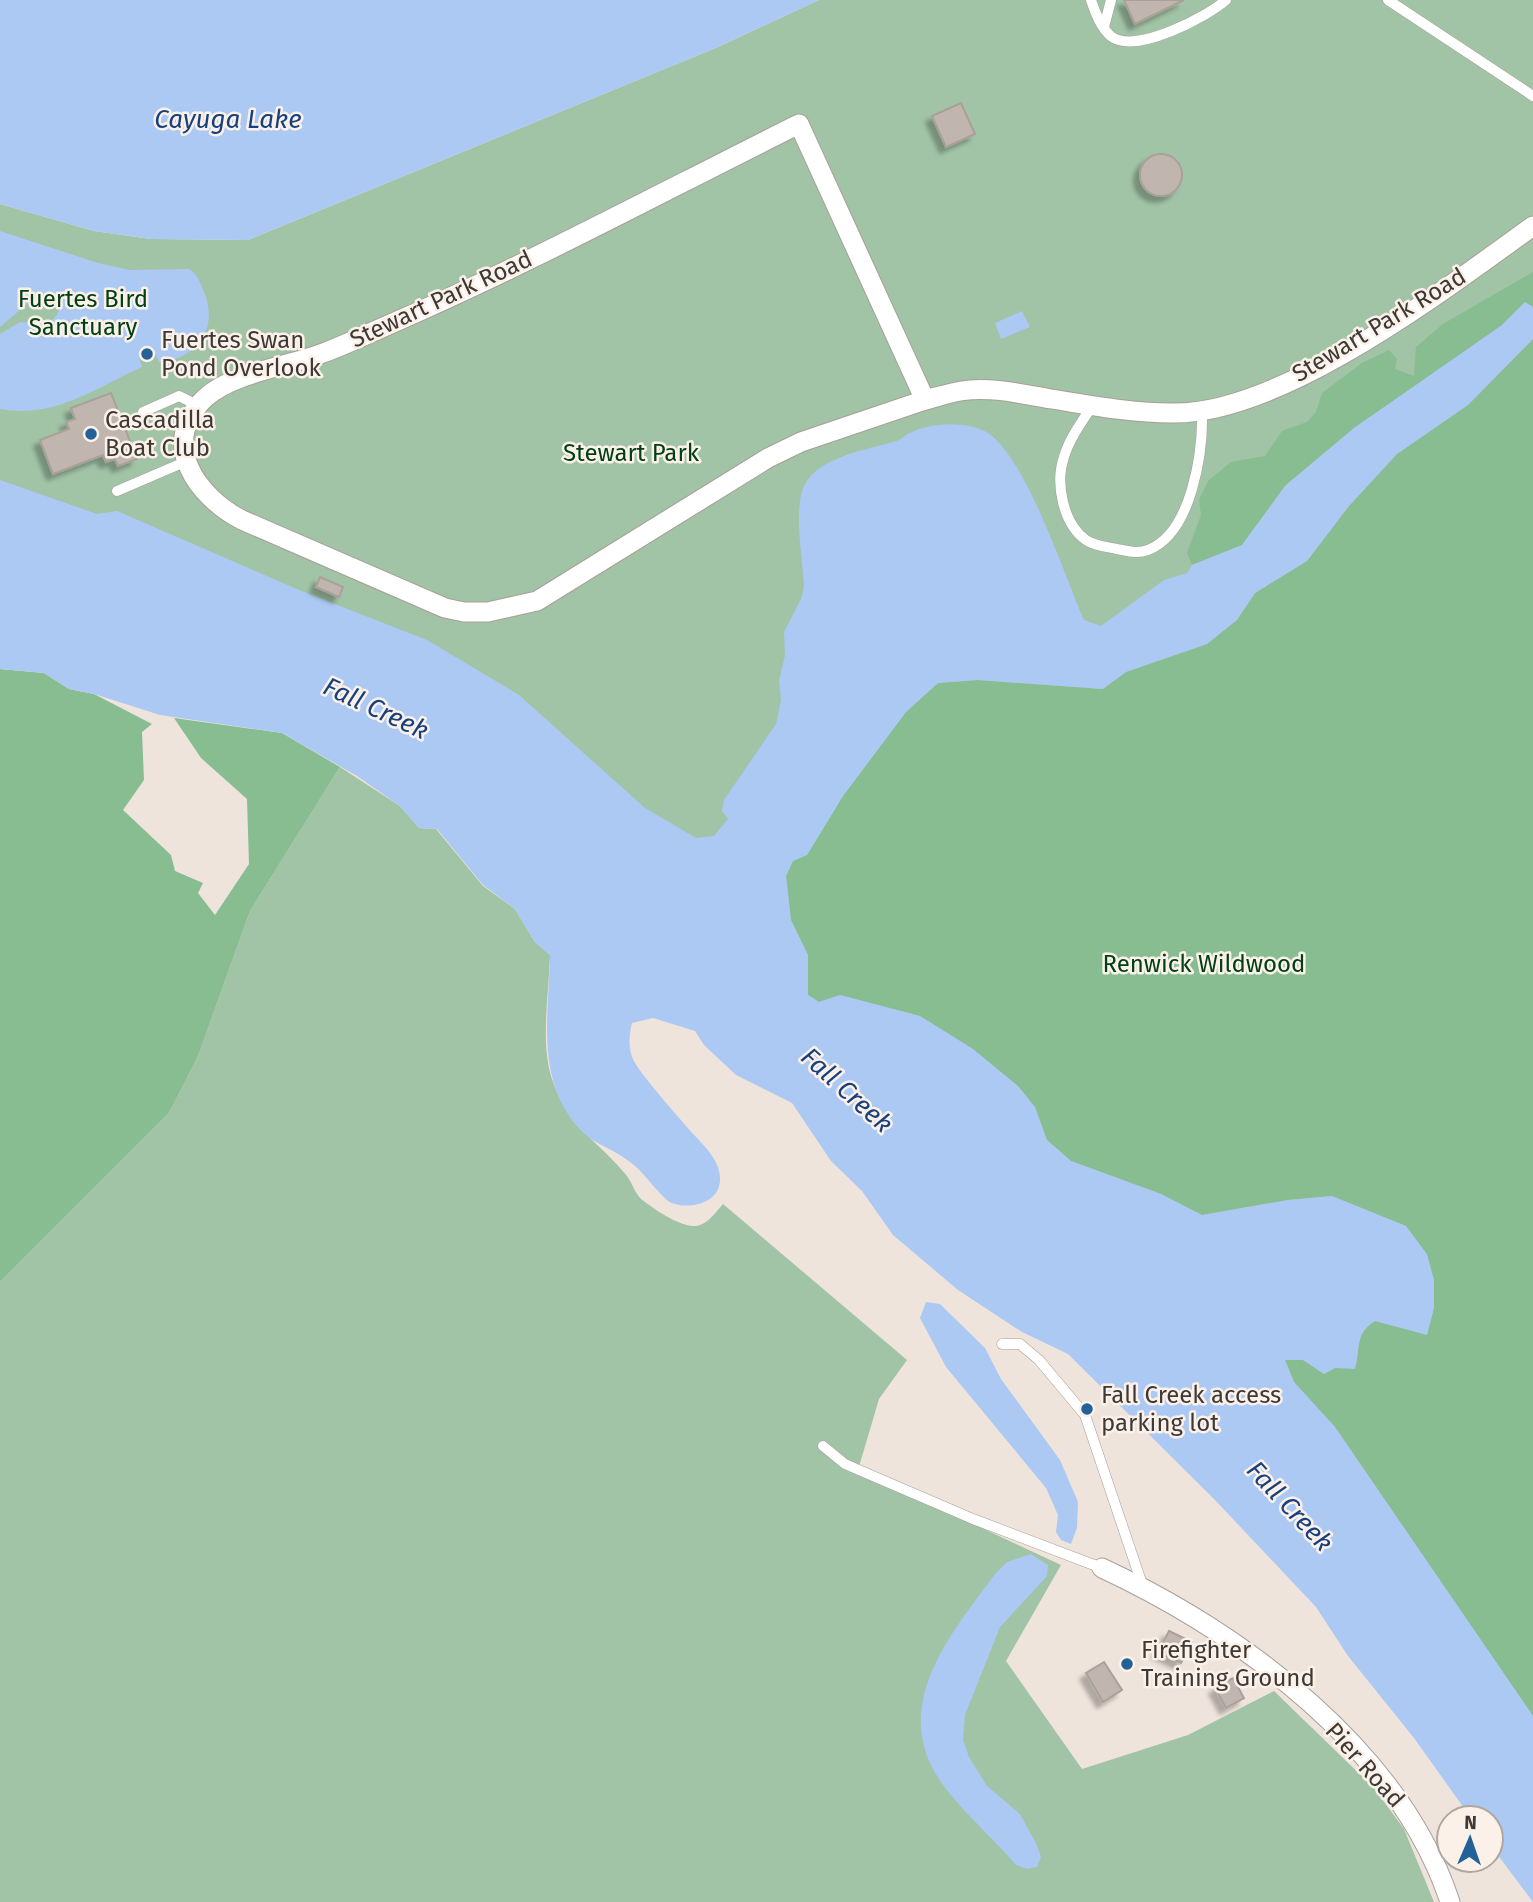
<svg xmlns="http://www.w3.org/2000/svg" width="1533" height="1902" font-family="'Fira Sans',sans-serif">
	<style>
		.green { fill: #a1c3a6 }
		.forest { fill: #87bd90 }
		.water { fill: #acc9f4 }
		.building { fill: #c1b6af; stroke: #aaa099; stroke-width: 2; filter: url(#shadow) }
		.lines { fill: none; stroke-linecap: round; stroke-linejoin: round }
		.service-casing { stroke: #a99f97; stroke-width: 11 }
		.minor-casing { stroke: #a99f97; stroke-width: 21 }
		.service { stroke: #fff; stroke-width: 10 }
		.minor { stroke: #fff; stroke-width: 19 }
		.poi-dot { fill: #246197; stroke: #fcf1e9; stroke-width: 2.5 }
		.labels { text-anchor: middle; stroke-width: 5; stroke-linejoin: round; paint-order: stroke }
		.park-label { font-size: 24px; fill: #004016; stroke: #fcf1e9 }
		.street-label { font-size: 24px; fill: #3d3936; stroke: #fcf1e9 }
		.poi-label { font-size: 24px; fill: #3d3936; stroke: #fcf1e9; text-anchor: start }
		.water-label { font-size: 26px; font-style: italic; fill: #16407f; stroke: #fcf1e9 }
	</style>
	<defs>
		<filter id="shadow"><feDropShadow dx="-6" dy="6" stdDeviation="2" flood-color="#0004"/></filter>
	</defs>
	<rect width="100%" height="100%" fill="#efe4dc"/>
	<g class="green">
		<polygon points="819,0 1533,0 1533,1820 689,940 0,580 0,204 94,231 151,239 248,240 718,47"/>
		<path d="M 340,767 L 400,806 L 419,828 L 436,829 L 483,886 L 515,909 L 535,942 L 550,955 C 549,994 540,1042 552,1079 C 568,1128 598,1140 627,1176 C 632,1183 635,1193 641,1199 C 654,1209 677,1225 693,1226 C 706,1227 715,1213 723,1204 L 907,1360 L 879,1399 L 858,1470 L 1061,1565 L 1006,1661 L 1082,1769 L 1188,1735 L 1274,1691 L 1374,1788 L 1404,1829 L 1434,1902 L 0,1902 L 0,1282 L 169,1113 L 198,1056 L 250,911 Z"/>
	</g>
	<g class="forest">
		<polygon points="1533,272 1533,307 1524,303 1502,325 1462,355 1354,428 1284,487 1242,545 1192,565 1187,553 1201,515 1199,500 1208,481 1231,462 1265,456 1282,431 1307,422 1316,412 1322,393 1362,363 1389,350 1397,359 1395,369 1414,376 1416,347 1443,324"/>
		<path d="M 1533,339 L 1533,1716 L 1335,1427 L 1294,1382 L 1285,1360 L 1303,1360 L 1324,1374 L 1335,1368 L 1355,1368 C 1361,1348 1354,1335 1375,1321 L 1427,1334 L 1406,1226 L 1332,1196 L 1288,1200 L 1202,1215 L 1161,1194 L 1071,1161 L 1047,1140 L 1035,1107 L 973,1049 L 920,1016 L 840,995 L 819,1002 L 808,995 L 808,955 L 791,920 L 786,876 L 793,861 L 807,855 L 843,796 L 906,712 L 938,683 L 978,680 L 1102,689 L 1126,672 L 1207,644 L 1238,618 L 1255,593 L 1307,561 L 1349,506 L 1397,454 L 1468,405 Z"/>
		<polygon points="0,669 44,673 69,689 94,694 152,724 142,732 144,780 123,810 171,855 175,871 203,883 198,893 215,915 249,864 247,799 201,758 174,718 282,733 340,767 250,911 198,1056 169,1113 0,1282"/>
	</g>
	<g class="water">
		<polygon points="0,0 819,0 718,47 248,240 151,239 94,231 0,204"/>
		<path d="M 0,231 L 98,263 L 130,270 L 189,269 C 198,275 200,282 204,292 C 219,328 198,359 159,362 L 155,353 L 150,350 L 142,353 L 139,358 L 142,367 C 96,388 54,419 0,409 L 0,334 L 20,322 L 48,324 L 57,315 L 61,302 L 56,294 L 34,298 L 0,327 Z"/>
		<path d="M 1525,302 L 1533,307 L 1533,339 L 1468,405 L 1397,454 L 1349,506 L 1307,561 L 1255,593 L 1237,620 L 1207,644 L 1126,672 L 1103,689 L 978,680 L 938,683 L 906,712 L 843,796 L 807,855 L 793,861 L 786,876 L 791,920 L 808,955 L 808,995 L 819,1002 L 840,995 L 920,1016 L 973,1049 L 1018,1086 L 1035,1107 L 1047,1140 L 1071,1161 L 1161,1194 L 1202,1215 L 1288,1200 L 1332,1196 L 1406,1226 L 1427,1254 L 1434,1280 L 1434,1308 L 1427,1335 L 1375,1321 C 1354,1334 1361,1348 1355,1369 L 1335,1368 L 1324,1374 L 1303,1360 L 1285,1360 L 1294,1382 L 1335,1427 L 1533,1716 L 1533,1902 L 1491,1846 L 1491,1818 L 1471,1818 L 1414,1738 L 1348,1656 L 1316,1607 L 1215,1500 L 1068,1354 L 1022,1332 L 958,1290 L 893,1235 L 862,1191 L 831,1161 L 792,1103 L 736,1075 L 704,1045 L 695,1031 L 653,1018 L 632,1023 C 629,1034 628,1048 633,1059 C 639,1073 681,1120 693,1134 C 704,1145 720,1161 720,1178 C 721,1203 690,1210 672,1203 C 663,1200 645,1174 635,1166 C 609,1143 587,1147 566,1111 C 538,1064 549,1007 550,955 L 535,942 L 515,909 L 483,885 L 437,829 L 419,828 L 400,806 L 357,776 L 282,733 L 160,715 L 94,694 L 69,689 L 44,673 L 0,669 L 0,480 L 97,514 L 117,511 L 299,590 L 427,640 L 519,695 L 645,808 L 696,838 L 714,836 L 728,819 L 722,811 L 724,800 L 776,724 L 781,700 L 779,681 L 785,655 L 784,632 L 801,599 L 804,587 C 803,559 793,511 804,486 C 819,456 867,450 896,441 C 902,439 905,435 910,433 C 932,422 972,420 992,436 C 1029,467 1063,572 1084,620 L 1101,626 L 1164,580 L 1187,573 L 1192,565 L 1242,545 L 1286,485 L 1354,428 L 1502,325 Z"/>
		<polygon points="1022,311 1030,327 1001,339 995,323"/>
		<polygon points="926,1302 940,1304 985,1348 1001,1379 1060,1460 1078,1502 1077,1528 1071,1544 1061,1540 1056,1532 1058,1515 1046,1488 946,1367 920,1318"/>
		<path d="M 1031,1554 L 1048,1565 L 1047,1576 L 1000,1627 L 965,1715 L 963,1740 L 969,1757 L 987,1786 L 1020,1814 L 1037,1845 L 1041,1857 L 1037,1867 L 1027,1869 L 1016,1865 C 991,1835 949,1801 932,1767 C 896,1696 955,1629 995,1574 L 1007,1562 Z"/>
	</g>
	<g class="building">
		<polygon points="1124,0 1184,0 1135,24"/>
		<polygon points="961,103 975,134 946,147 932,116"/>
		<circle cx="1161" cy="175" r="21"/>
		<polygon points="111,393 137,459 118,466 115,459 106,462 103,455 53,474 40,440 69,429 66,422 75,419 71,408"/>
		<polygon points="320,577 343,587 339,597 316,587"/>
		<polygon points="1169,1631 1192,1642 1181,1663 1158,1652"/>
		<polygon points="1104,1662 1122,1690 1103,1702 1086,1673"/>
		<polygon points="1233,1678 1244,1698 1226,1708 1215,1688"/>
	</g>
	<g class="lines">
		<g class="service-casing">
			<g id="service">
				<path d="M 1091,0 C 1095,12 1101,29 1112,37 C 1136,54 1207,17 1226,0"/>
				<polyline points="1388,0 1533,96"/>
				<polyline points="1104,27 1111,0"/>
				<path d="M 1092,406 C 1082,422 1069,439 1064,457 C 1055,483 1063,524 1086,540 C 1094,546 1108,547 1117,549 C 1128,551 1137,554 1148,550 C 1192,533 1203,452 1202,412"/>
				<polyline points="143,412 179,396 199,406"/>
				<polyline points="117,491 187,461"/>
				<polyline points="1002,1344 1020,1344 1039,1360 1085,1415 1143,1587"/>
				<polyline points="823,1446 845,1464 973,1519 1102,1568"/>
			</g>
		</g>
		<g class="minor-casing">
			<g id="minor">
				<path d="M 799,124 L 925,400 L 801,442 L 768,458 L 537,601 L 488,612 L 464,612 L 445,608 L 242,520 C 197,497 158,443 205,398 C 232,373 289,366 323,353 C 345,345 365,335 386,326 C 527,265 662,192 799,124 Z"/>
				<path d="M 925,400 C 937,397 949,393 961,391 C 990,386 1022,394 1051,399 C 1090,405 1131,413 1171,413 C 1280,416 1445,289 1533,226"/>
				<path d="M 1102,1568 C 1243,1634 1400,1750 1450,1902"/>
			</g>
		</g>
		<use href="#service" class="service"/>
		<use href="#minor" class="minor"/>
	</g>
	<g class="poi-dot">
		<circle cx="147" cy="354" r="7"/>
		<circle cx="91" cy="434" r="7"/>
		<circle cx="1087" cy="1409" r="7"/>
		<circle cx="1127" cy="1664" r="7"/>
	</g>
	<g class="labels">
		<g class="park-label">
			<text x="83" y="307">Fuertes Bird<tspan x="83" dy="28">Sanctuary</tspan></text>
			<text x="631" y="461">Stewart Park</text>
			<text x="1204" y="972">Renwick Wildwood</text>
		</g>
		<g class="street-label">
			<text transform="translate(441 299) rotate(-25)" y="8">Stewart Park Road</text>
			<text transform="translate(1379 325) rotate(-31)" y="8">Stewart Park Road</text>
			<text transform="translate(1365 1765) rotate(48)" y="8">Pier Road</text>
		</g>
		<g class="poi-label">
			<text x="161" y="348">Fuertes Swan<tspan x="161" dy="28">Pond Overlook</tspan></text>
			<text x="105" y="428">Cascadilla<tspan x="105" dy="28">Boat Club</tspan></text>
			<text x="1101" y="1403">Fall Creek access<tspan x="1101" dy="28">parking lot</tspan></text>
			<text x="1141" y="1658">Firefighter<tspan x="1141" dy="28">Training Ground</tspan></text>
		</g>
		<g class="water-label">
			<text x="228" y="128">Cayuga Lake</text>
			<text transform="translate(376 708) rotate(25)" y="9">Fall Creek</text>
			<text transform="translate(847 1090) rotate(42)" y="9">Fall Creek</text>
			<text transform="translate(1290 1506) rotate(47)" y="9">Fall Creek</text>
		</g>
	</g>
	<g transform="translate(1470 1839) rotate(2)"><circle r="33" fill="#fcf1e9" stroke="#b0a7a1" stroke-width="2"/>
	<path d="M0-5L12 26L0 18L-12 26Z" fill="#246197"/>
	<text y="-10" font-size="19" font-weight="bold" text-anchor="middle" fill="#3d3936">N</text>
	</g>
</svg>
